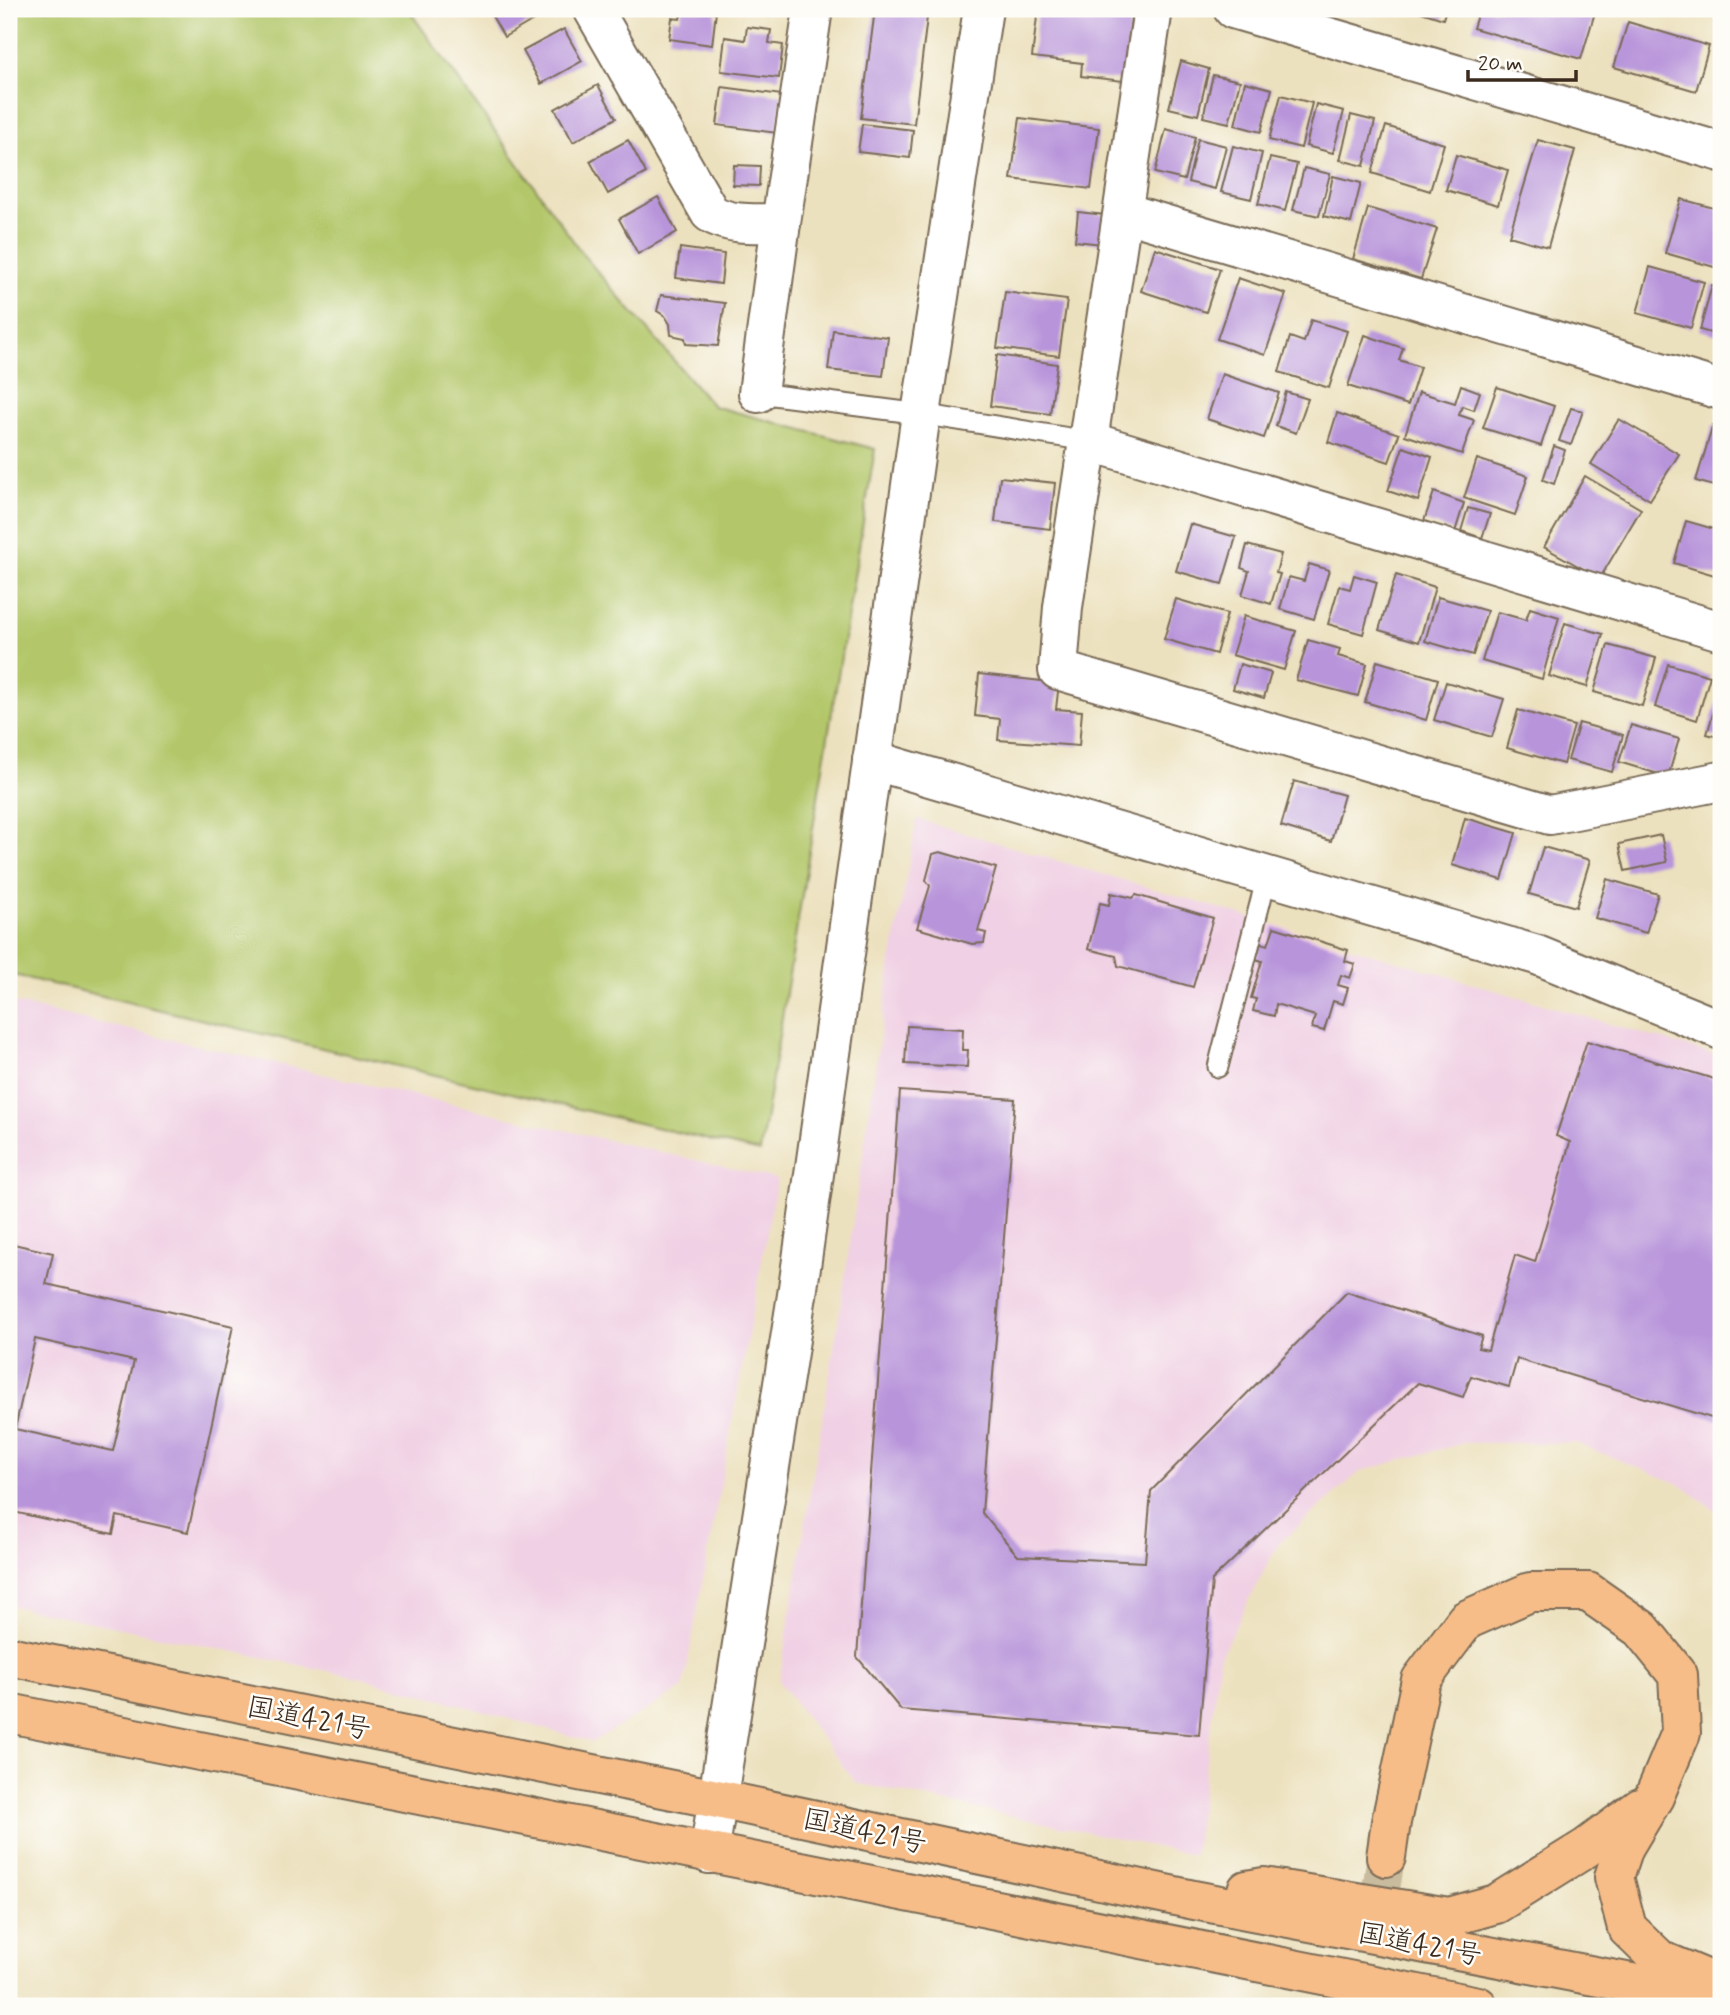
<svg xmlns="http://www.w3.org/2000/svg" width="1730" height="2015" font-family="Mynerve,'Klee One',sans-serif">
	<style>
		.built { fill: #f0d0e4 }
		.green { fill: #b3c76b; stroke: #777844; stroke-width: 2 }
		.building { fill: #b894da; fill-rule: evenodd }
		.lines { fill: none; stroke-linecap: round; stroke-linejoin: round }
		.trunk-tunnel { stroke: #c9bc9e; stroke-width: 38; stroke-dasharray: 38 19; stroke-linecap: butt }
		.service-casing { stroke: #796a56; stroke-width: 23 }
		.minor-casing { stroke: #796a56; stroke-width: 42 }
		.tertiary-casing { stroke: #796a56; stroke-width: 42 }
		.trunk-casing { stroke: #796a56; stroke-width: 42 }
		.service { stroke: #fff; stroke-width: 19 }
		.minor { stroke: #fff; stroke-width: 38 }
		.tertiary { stroke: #fff; stroke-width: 38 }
		.trunk { stroke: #f7bd88; stroke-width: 38 }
		.labels { text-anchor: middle; stroke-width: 5; stroke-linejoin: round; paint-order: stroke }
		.street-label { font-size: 28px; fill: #3b2a1e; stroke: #fdfcf7 }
	</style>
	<rect width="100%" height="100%" fill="#fdfcf7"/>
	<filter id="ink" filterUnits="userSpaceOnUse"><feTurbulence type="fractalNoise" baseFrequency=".0143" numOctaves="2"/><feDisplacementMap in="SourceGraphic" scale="14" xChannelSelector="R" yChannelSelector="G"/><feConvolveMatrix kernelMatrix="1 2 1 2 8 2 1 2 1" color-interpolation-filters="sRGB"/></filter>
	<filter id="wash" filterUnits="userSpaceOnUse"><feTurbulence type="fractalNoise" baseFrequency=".00686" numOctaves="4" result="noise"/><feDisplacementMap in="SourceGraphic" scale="28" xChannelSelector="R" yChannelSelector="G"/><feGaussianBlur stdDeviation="1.57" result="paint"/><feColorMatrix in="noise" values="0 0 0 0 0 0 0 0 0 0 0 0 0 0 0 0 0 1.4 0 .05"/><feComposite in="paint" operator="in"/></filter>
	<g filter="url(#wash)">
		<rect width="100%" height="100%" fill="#ece1be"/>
		<g class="built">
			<polygon points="917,819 1721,1057 1721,1514 1679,1484 1576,1443 1464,1443 1361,1471 1278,1544 1220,1656 1194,1855 856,1783 779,1682 840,1311 891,961"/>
			<polygon points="9,1002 777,1179 683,1688 592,1742 367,1679 9,1605"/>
		</g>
		<polygon class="green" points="9,9 408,9 584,256 713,406 875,449 760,1152 9,974"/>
		<g id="blocks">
			<g class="building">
				<polygon points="488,9 541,9 544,14 504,37"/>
				<polygon points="682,9 716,12 712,45 669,39 672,18 680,19"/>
				<polygon points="875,9 928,9 914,124 861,118"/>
				<polygon points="1038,9 1113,9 1132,11 1123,81 1081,76 1082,63 1032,57"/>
				<polygon points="1412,9 1446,9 1443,19"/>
				<polygon points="1479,9 1596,9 1581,59 1473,28"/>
				<polygon points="1628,22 1709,46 1696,91 1614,67"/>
				<polygon points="747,27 771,30 769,43 783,45 779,78 721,71 725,37 745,40"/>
				<polygon points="564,29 582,61 541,84 523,51"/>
				<polygon points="1181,61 1209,69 1198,115 1169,108"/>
				<polygon points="1213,75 1240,81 1229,123 1203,117"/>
				<polygon points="1245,82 1272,89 1261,132 1235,125"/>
				<polygon points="598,85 616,118 573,142 555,109"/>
				<polygon points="722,87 782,95 777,133 717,125"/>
				<polygon points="1281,95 1312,103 1301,148 1269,140"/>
				<polygon points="1316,104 1344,111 1333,153 1306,146"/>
				<polygon points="1351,115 1375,121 1364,166 1340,160"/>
				<polygon points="1020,118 1099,128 1091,189 1011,179"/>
				<polygon points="862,124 913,130 910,158 858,152"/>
				<polygon points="1386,126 1444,144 1430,191 1372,173"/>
				<polygon points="1166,129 1195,137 1184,180 1155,173"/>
				<polygon points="1198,139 1226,146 1215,189 1188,182"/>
				<polygon points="628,140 646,173 608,194 590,161"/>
				<polygon points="1538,140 1575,150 1548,247 1509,236"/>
				<polygon points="1233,146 1262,153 1251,199 1221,192"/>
				<polygon points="1456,155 1508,170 1498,205 1446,190"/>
				<polygon points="1270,158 1297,164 1285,211 1258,204"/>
				<polygon points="734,165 760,166 759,186 733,185"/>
				<polygon points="1304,168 1330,174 1319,216 1293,210"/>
				<polygon points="1333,176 1361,183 1351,223 1324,216"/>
				<polygon points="658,197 677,232 638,254 619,219"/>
				<polygon points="1681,199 1721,210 1721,269 1665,253"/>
				<polygon points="1368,208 1437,229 1421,279 1353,259"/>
				<polygon points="1078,212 1105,215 1102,244 1075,241"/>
				<polygon points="680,248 724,254 721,284 676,278"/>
				<polygon points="1155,248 1220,269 1206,312 1141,291"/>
				<polygon points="1650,267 1704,282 1691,328 1637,313"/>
				<polygon points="1238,278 1286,294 1265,355 1217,339"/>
				<polygon points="1712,285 1721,288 1721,336 1700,330"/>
				<polygon points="1005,292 1067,300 1059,356 997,348"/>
				<polygon points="661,295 725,303 718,346 686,344 685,338 671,335 670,324 665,316 657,311"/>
				<polygon points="1311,320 1347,331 1329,388 1279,372 1290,337 1304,342"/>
				<polygon points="833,330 888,337 883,376 828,370"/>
				<polygon points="1365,335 1403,348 1399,360 1420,367 1408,405 1348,386"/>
				<polygon points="997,355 1057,364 1050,414 990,406"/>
				<polygon points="1222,374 1279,393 1264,438 1207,419"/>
				<polygon points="1461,385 1480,392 1474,410 1462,406 1459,415 1474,420 1462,454 1405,435 1419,392 1455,403"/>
				<polygon points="1497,387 1554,406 1541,446 1483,428"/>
				<polygon points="1286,392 1308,399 1296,433 1276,426"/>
				<polygon points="1571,408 1583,411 1571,445 1559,441"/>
				<polygon points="1337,413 1399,434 1389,462 1328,442"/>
				<polygon points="1619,419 1679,454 1650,500 1591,464"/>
				<polygon points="1713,425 1721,427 1721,488 1696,481"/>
				<polygon points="1554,446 1565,450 1554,484 1543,480"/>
				<polygon points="1403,447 1432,457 1418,501 1388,491"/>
				<polygon points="1477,459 1528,476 1515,515 1464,498"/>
				<polygon points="1585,476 1641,509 1600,578 1544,547"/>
				<polygon points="1000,477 1055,483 1050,529 995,522"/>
				<polygon points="1434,492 1464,503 1455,532 1424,521"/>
				<polygon points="1468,508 1490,514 1482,538 1461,531"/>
				<polygon points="1686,521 1721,531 1721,577 1674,563"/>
				<polygon points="1190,524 1236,537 1222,584 1176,571"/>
				<polygon points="1247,545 1281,554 1276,573 1280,574 1271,604 1242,595 1249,571 1241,568"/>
				<polygon points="1309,564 1329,570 1314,619 1280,609 1289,577 1304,581"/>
				<polygon points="1354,575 1377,582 1363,634 1328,624 1339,586 1350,589"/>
				<polygon points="1396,575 1435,587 1419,642 1379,630"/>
				<polygon points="1438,597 1487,611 1473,655 1425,641"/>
				<polygon points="1176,599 1227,614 1216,654 1164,639"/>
				<polygon points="1530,608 1559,617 1542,679 1482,661 1497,612 1526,620"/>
				<polygon points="1244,616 1296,631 1284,670 1232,655"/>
				<polygon points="1565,623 1603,634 1587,687 1549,676"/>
				<polygon points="1308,640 1340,649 1338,656 1367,664 1358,696 1296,680"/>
				<polygon points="1608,645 1656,658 1642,706 1594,692"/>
				<polygon points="1377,661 1438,679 1426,720 1365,702"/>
				<polygon points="1240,664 1271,673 1264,698 1233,689"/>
				<polygon points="1668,664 1710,676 1697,720 1655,707"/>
				<polygon points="979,674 1059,683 1056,709 1082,711 1079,746 998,740 1000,719 975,716"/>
				<polygon points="1446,682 1504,699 1492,737 1434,720"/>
				<polygon points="1721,687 1721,738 1707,734"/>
				<polygon points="1518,710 1574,726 1563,764 1507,748"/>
				<polygon points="1579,723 1623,735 1612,772 1568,760"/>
				<polygon points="1631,725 1679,739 1668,777 1619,762"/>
				<polygon points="1294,781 1344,795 1331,841 1281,826"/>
				<polygon points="1465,818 1516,833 1502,880 1452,865"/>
				<polygon points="1661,835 1667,862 1625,871 1619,844"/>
				<polygon points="1543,847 1590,860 1576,907 1529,894"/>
				<polygon points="940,852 996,868 978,931 986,933 984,943 972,944 917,928 930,886 926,880 933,854"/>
				<polygon points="1607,879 1658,894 1646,933 1595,918"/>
				<polygon points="1111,893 1133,898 1136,895 1213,918 1193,987 1118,966 1116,956 1088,949 1100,903 1109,905"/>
				<polygon points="1274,927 1348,950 1345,961 1355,964 1350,978 1341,975 1338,985 1348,988 1343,1004 1333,1001 1324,1031 1312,1028 1315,1016 1276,1004 1274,1016 1253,1011 1256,999 1251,998 1262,961 1256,959 1261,943 1268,945"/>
				<polygon points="907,1026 963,1029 962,1050 968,1050 967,1067 905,1064"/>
				<polygon points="1587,1041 1721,1081 1721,1421 1517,1359 1509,1387 1471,1376 1463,1397 1418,1383 1212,1580 1199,1735 901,1710 857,1657 900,1091 1015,1099 982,1513 1018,1556 1145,1562 1151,1491 1347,1292 1482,1336 1478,1348 1488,1350 1515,1255 1535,1262 1570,1142 1556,1136"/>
				<path d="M 9,1243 L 53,1253 L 46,1284 L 233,1326 L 188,1532 L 117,1516 L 113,1534 L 9,1511 ZM 35,1339 L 134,1361 L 113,1451 L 15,1429 Z"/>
			</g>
		</g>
	</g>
	<g filter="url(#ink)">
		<use href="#blocks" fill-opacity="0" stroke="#796a56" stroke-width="2"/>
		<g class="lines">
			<polyline class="trunk-tunnel" points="1363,2006 1386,1857"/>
			<g class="service-casing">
				<g id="service">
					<polyline points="758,393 921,414 1088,441"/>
					<polyline points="1218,1067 1267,876"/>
				</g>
			</g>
			<g class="minor-casing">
				<g id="minor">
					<path d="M 593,9 L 710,213 C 730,226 757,223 781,223"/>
					<polyline points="1153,9 1063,607 1058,670 1550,815 1721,781"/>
					<polyline points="1233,9 1721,152"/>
					<polyline points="1123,212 1721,390"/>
					<polyline points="758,393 781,223 813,9"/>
					<polyline points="1088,441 1721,631"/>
				</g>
			</g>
			<g class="tertiary-casing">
				<g id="tertiary">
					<polyline points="872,760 1537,955 1721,1030"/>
					<polyline points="709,1854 797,1295 921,414 983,9"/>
				</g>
			</g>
			<g class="trunk-casing">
				<g id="trunk">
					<polyline points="9,1656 717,1799 1194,1900 1721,2000"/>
					<polyline points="9,1713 1478,2006"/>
					<polyline points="1386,1857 1391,1822 1421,1680 1466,1620 1530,1592 1588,1592 1641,1629 1678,1675 1681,1733 1654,1797 1624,1847 1614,1877 1627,1928 1660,1960 1713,1982"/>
					<polyline points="1247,1890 1264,1887 1449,1917 1496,1904 1586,1848 1640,1808"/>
				</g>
			</g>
			<use href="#service" class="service"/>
			<use href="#minor" class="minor"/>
			<use href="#tertiary" class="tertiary"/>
			<use href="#trunk" class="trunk"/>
		</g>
	</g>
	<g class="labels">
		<g class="street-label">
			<text transform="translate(309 1717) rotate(11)" y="10">国道421号</text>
			<text transform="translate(865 1830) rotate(12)" y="10">国道421号</text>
			<text transform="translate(1420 1943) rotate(11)" y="10">国道421号</text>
		</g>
	</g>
	<rect width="1730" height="2015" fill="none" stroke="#fdfcf7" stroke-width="35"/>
	<path d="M1468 70v10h108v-10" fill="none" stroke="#3b2a1e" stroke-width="3.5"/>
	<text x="1478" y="70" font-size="21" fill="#3b2a1e" stroke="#fdfcf7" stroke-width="5" paint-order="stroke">20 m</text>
</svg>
